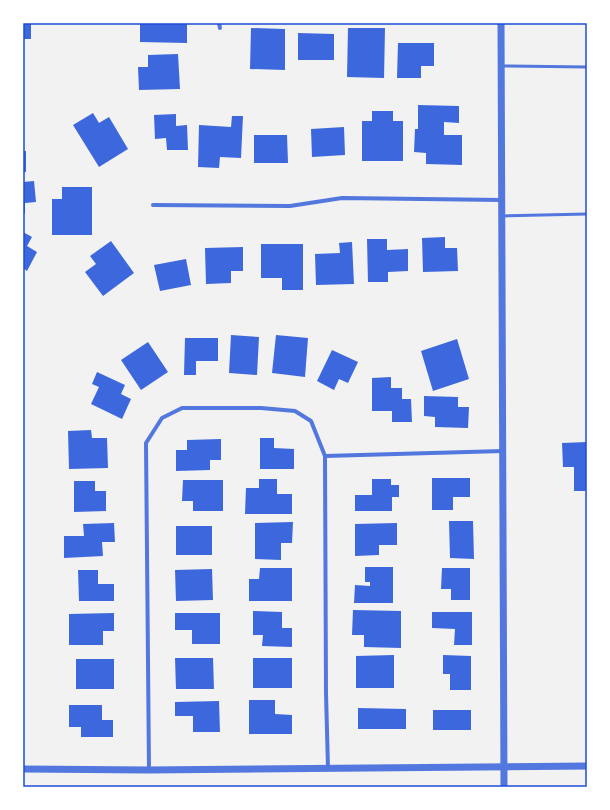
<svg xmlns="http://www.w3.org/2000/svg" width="610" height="810" font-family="'Open Sans',sans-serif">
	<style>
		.building { fill: #3d67dc }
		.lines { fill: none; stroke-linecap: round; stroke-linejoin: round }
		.service { stroke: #5277de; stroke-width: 3 }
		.minor { stroke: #5277de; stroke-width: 4 }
		.tertiary { stroke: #5277de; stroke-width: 7 }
		.neatline { fill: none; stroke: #1d4ed8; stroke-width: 1.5 }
	</style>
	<rect width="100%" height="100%" fill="#f2f2f2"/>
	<g class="building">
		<rect x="23" y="23" width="8" height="16"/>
		<path d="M140,23H187V43L140,42Z"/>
		<path d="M251,28L285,29V70L250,69Z"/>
		<path d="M348,28H385L384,78L347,77Z"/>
		<path d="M298,33L334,34V60H298Z"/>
		<path d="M398,43H434V66H421V78H397Z"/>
		<path d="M178,54L180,89L139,90L138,67H148V55Z"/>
		<path d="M418,105L459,106V123L444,122V135H462V165L426,164V153L414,152L415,129H418Z"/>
		<path d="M372,111H393V121H403V161H362V121H372Z"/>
		<path d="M93,113L99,123L109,117L128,149L99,167L73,125Z"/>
		<path d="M176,114V126L187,125L188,150H167L166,138L155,139L154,115Z"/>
		<path d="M232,116H243L241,158L220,157L219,168L198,167L199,125L231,127Z"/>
		<path d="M344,127L345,155L312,157L311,129Z"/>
		<path d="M254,135H287L288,163H254Z"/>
		<rect x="23" y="151" width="3" height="21"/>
		<path d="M34,181L36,202L25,203V213L23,214V182Z"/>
		<path d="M62,187H92V235H52V199H62Z"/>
		<path d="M23,232L32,237L27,246L37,252L27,271L23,268Z"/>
		<path d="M445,237V248H457L458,271L423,272L422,238Z"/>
		<path d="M367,239H387V250L408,249V271L388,272V282H368Z"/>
		<path d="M111,241L134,273L103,296L85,272L96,264L90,256Z"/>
		<path d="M352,242L354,284L316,285L315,254L340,253L339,243Z"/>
		<path d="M261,244H303V290H282V278H261Z"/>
		<path d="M243,247V271H231V283L206,284L205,248Z"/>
		<path d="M186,259L191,285L160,291L154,265Z"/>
		<path d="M231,335L259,337L257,375L229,373Z"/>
		<path d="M276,335L308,338L305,377L272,373Z"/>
		<path d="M185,338H218V361H196V375H184Z"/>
		<path d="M457,339L469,379L433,391L421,351Z"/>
		<path d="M148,342L168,372L141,390L121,360Z"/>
		<path d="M332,350L358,362L348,383L339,379L334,390L317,381Z"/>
		<path d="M97,372L125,385L121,394L131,399L122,419L91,404L99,387L92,384Z"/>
		<path d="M391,377V388H402V399H411L412,422H392V411H372V378Z"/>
		<path d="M424,396L458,397V407H469L468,428L435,427V417L424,416Z"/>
		<path d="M91,430L92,438H107L108,468L69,469L68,431Z"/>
		<path d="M260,438H274V448L294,449V469H260Z"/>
		<path d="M221,439V460H210V470L176,471V450H187V440Z"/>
		<path d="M587,442V491H574V467H563L562,443Z"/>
		<path d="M432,478H470V497H453V510H432Z"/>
		<path d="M259,479H277V494H292V514H245L246,488H259Z"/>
		<path d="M372,479H391V485H399V497H392V511H355V495H372Z"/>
		<path d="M183,480H223V511H193V501H182Z"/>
		<path d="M74,481H95V491H106V511L74,512Z"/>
		<path d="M449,521H473L474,559L450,558Z"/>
		<path d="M293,522L292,543H281V560L255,559V523Z"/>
		<path d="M114,523L115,542H102L103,556L64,558V536H84L83,524Z"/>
		<path d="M397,523V545H379V555L355,556V524Z"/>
		<rect x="176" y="526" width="36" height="29"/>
		<path d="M365,567H393V603H354L355,585L370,586V582H365Z"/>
		<path d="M260,568H292V601H249V579H259Z"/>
		<path d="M442,568H470V600H451V589H441Z"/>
		<path d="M212,569L213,600L176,601L175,570Z"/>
		<path d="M78,570H98V584H114V601H79Z"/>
		<path d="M353,610L401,611V648L364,647V635H352Z"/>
		<path d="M253,611L282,612V628H292V647L262,646L263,635H253Z"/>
		<path d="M432,612H472V645H454L455,629L432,628Z"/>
		<path d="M114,613V631H103V645H69V614Z"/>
		<path d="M175,613H220V644H192V630H175Z"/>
		<path d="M394,655V688H356V656Z"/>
		<path d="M443,655L471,656V690H450V674H443Z"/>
		<path d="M175,658H213L214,689H176Z"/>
		<rect x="253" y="658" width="39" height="30"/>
		<rect x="76" y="659" width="38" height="30"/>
		<path d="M249,700H275V714L292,715V734H249Z"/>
		<path d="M219,701L220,732H193V716H175V702Z"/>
		<path d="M69,705H102V720H113V737H81V727H69Z"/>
		<path d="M358,708L406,709V729H358Z"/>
		<rect x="433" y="710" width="38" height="20"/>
	</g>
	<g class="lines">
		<g class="service">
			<path d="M501,66L587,67"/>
			<path d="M502,216L587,214"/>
		</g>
		<g class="minor">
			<path d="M219,23L220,28"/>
			<path d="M153,205L290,206L342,198L502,200"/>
			<path d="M325,456L503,451"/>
			<path d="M149,770L146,443L162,418L182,408H261L295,411L311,421L325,456L326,693L328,768"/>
		</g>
		<g class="tertiary">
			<path d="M501,23L504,787"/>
			<path d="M23,769L149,770L587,766"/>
		</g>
	</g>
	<rect width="610" height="810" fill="none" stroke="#ffffff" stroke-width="48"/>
	<rect x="24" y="24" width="562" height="762" class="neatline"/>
</svg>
